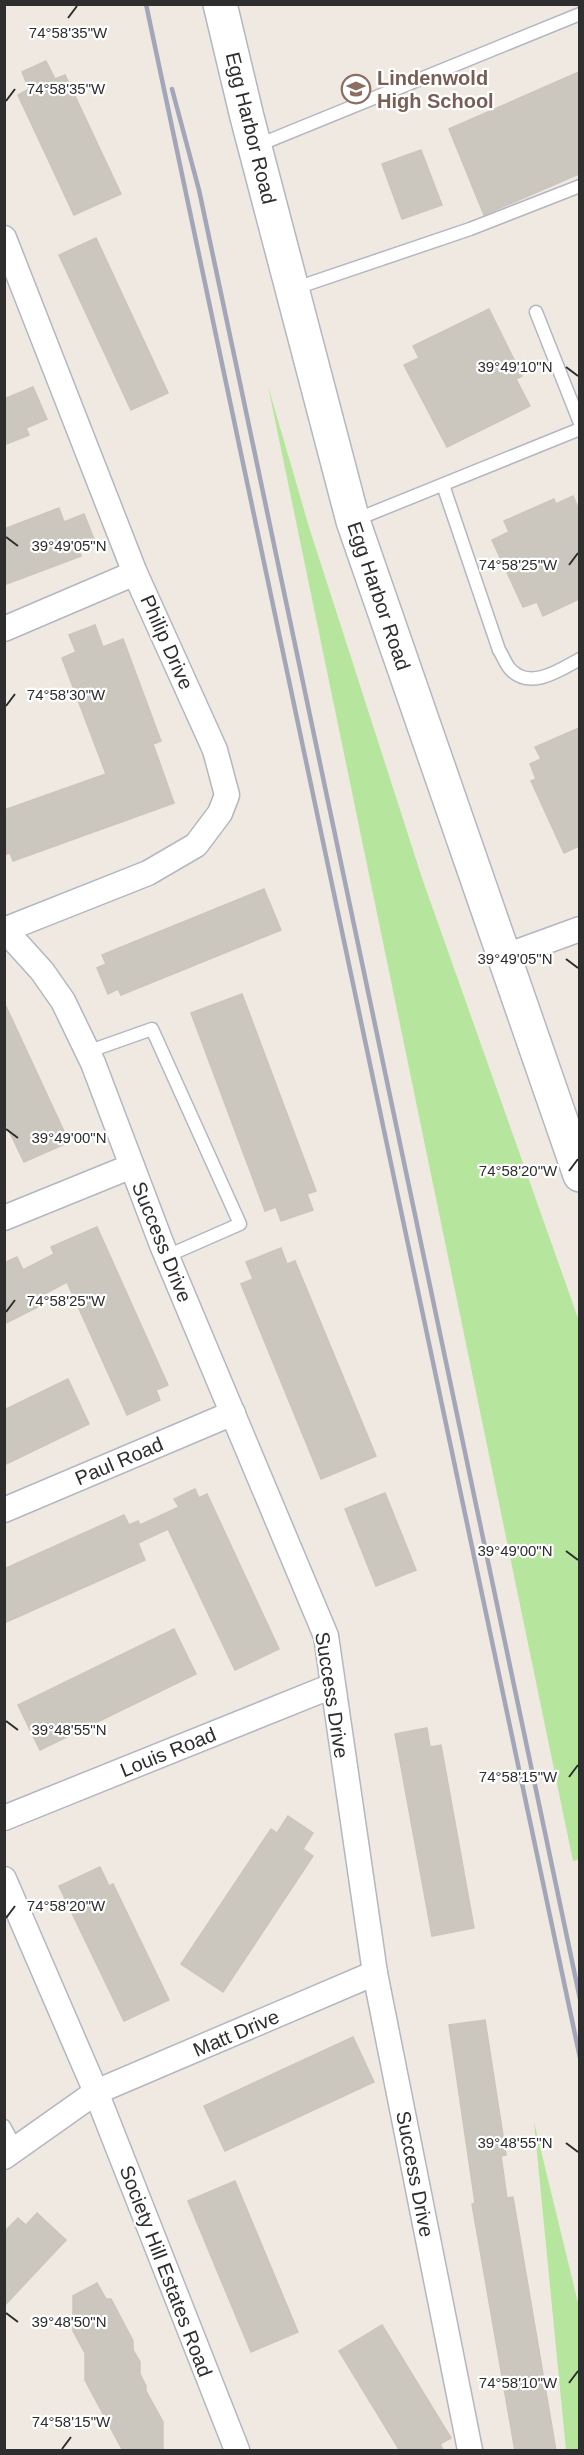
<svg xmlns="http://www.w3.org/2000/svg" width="584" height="2455" font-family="Helvetica,sans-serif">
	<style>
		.green { fill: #b6e59e }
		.building { fill: #cbc7bf; stroke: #cbc5ba; stroke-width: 1.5 }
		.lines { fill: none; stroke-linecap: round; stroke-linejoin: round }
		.lane-casing { stroke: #b4b7c1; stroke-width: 15 }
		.street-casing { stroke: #b4b7c1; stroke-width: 27 }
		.secondary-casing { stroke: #b4b7c1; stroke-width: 36 }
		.lane { stroke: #fff; stroke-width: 12 }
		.street { stroke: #fff; stroke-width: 24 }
		.secondary { stroke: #fff; stroke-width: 33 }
		.rail { stroke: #a3a6b8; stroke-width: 4.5 }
		.ticks { fill: none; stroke: #2e2e2e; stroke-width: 2 }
		.labels { text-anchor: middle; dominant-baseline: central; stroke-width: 4.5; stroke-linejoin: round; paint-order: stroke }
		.education-label { font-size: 20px; font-weight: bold; fill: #785e54; stroke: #fff; text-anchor: start }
		.street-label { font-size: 20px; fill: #2e2e2e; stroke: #fff }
		.ticks-label { font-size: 15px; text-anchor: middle; fill: #2e2e2e; stroke: #fff; stroke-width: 4.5; stroke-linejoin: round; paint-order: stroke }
	</style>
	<rect width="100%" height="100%" fill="#efe9e1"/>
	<g class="green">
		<path d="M268,386L309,527L422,878L579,1321L580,1859L573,1861Z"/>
		<path d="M534,2122L579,2307V2450H566Z"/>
	</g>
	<g class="building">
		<path d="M46,61L55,79L65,75L121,194L74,215L18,95L29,89L22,72Z"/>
		<path d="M579,72V174L484,215L449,129Z"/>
		<path d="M421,150L442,205L402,219L382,164Z"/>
		<path d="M96,238L168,393L131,410L59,255Z"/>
		<path d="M489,309L522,376L516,379L530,406L447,447L404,365L419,358L413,346Z"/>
		<path d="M33,387L47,419L26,428L29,435L4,445V399Z"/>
		<path d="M573,496L579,510V599L543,616L537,602L523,607L492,540L509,532L504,521L554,499L556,504Z"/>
		<path d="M59,508L64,522L84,514L94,539L77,546L81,556L4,585V529Z"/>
		<path d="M95,625L103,647L123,639L161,741L153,744L174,803L13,861L10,853L4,855V810L106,774L62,658L76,652L69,635Z"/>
		<path d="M579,728V846L564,853L531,781L536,779L530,764L541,759L535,747Z"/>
		<path d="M264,889L281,930L121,995L118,989L108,994L97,968L106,964L102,955Z"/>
		<path d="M242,994L316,1191L307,1194L313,1210L281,1221L276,1207L265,1211L191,1013Z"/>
		<path d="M4,1002L69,1142L24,1162L4,1120Z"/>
		<path d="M97,1227L168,1385L156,1390L160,1400L127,1415L67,1282L35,1299L38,1307L4,1324V1263L17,1257L23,1270L54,1254L51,1247Z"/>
		<path d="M281,1248L287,1264L295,1261L376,1456L321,1479L241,1284L253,1279L246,1262Z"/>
		<path d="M68,1379L89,1424L4,1465V1410Z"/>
		<path d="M195,1489L199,1498L207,1494L279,1649L235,1670L168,1529L138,1543L145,1560L4,1623V1569L124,1515L129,1525L138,1521L140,1525L179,1507L174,1499Z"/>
		<path d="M385,1493L416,1570L376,1586L345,1509Z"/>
		<path d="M174,1629L196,1674L40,1750L18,1705Z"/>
		<path d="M427,1728L430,1747L441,1745L474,1928L432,1936L395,1734Z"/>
		<path d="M288,1816L313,1833L303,1849L313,1856L223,1992L181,1964L271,1829L277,1833Z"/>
		<path d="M100,1867L109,1886L113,1884L169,2000L124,2021L59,1886Z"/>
		<path d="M485,2020L506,2155L501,2156L507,2198L513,2197L556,2451H515L472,2204L475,2203L449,2025Z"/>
		<path d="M353,2037L374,2082L225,2151L204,2106Z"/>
		<path d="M235,2181L298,2332L251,2352L188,2201Z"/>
		<path d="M37,2213L66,2240L4,2306V2232L18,2218L26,2225Z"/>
		<path d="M97,2283L106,2299H111L133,2341V2350L140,2362V2374L146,2386V2391L163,2422V2451H123L85,2380V2353L73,2331V2296Z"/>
		<path d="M382,2325L451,2438L440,2444L444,2451H400L339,2351Z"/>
	</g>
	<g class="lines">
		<g class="lane-casing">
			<g id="lane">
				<path d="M256,146L580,14"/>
				<path d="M293,289L470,229L580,186"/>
				<path d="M536,312L580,423"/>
				<path d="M443,485L499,650C503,656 506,665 511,670C531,690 560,670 580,659"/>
				<path d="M355,520L580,429"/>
				<path d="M87,1052L152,1029L240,1224L167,1256"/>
				<path d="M4,2126L16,2148"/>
			</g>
		</g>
		<g class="street-casing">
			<g id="street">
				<path d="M4,238L135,573L215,750L227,795L220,813L196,845L148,873L4,930"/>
				<path d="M4,629L135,573"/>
				<path d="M4,929L42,971L63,1001L93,1063L162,1245L326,1636L375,1973L470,2450"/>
				<path d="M503,957L580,929"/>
				<path d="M4,1218L132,1166"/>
				<path d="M4,1510L233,1413"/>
				<path d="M4,1818L332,1686"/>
				<path d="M4,1879L96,2092L237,2450"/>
				<path d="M4,2157L96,2092L375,1973"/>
			</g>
		</g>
		<g class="secondary-casing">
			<path id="secondary" d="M220,4L247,117L353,521L580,1175"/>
		</g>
		<use href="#lane" class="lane"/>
		<use href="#street" class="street"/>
		<use href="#secondary" class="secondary"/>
		<g class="rail">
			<path d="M146,4L580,2058"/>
			<path d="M172,89L199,190L236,364L580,1999"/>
		</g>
	</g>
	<path class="ticks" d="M68,18L77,6M6,101L15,89M566,367L578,376M6,537L18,546M569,565L578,553M6,706L15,694M566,959L578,968M6,1129L18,1138M569,1171L578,1159M6,1312L15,1300M566,1551L578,1560M6,1721L18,1730M569,1777L578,1765M6,1918L15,1906M566,2143L578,2152M6,2313L18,2322M569,2383L578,2371M62,2449L71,2437"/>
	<defs>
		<g id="school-ring" transform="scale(1.5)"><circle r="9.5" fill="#fff" stroke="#8d6e63" stroke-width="1.5"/><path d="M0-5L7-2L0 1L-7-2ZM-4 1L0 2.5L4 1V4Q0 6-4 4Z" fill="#8d6e63"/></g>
	</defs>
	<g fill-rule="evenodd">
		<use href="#school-ring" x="356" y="89"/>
	</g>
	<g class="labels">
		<g class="education-label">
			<text x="377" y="78">Lindenwold<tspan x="377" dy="23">High School</tspan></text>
		</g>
		<g class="street-label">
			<text transform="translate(251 128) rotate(76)">Egg Harbor Road</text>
			<text transform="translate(379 596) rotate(71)">Egg Harbor Road</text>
			<text transform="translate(167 642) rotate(66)">Philip Drive</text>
			<text transform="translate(162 1242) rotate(68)">Success Drive</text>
			<text transform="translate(119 1461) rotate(-23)">Paul Road</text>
			<text transform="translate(332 1695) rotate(81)">Success Drive</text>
			<text transform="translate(168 1752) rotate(-22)">Louis Road</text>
			<text transform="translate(236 2033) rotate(-23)">Matt Drive</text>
			<text transform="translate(415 2174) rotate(79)">Success Drive</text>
			<text transform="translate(166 2271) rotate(69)">Society Hill Estates Road</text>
		</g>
	</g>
	<g class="ticks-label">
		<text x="68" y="38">74°58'35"W</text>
		<text x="66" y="94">74°58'35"W</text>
		<text x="515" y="372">39°49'10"N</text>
		<text x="69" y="551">39°49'05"N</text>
		<text x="518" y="570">74°58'25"W</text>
		<text x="66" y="700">74°58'30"W</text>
		<text x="515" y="964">39°49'05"N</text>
		<text x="69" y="1143">39°49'00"N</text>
		<text x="518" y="1176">74°58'20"W</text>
		<text x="66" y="1306">74°58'25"W</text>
		<text x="515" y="1556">39°49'00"N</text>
		<text x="69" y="1735">39°48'55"N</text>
		<text x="518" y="1782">74°58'15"W</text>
		<text x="66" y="1911">74°58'20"W</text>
		<text x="515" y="2148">39°48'55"N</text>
		<text x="69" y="2327">39°48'50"N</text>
		<text x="518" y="2388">74°58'10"W</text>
		<text x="71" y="2427">74°58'15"W</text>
	</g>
	<rect width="584" height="2455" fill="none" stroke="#2e2e2e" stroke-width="12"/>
</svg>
